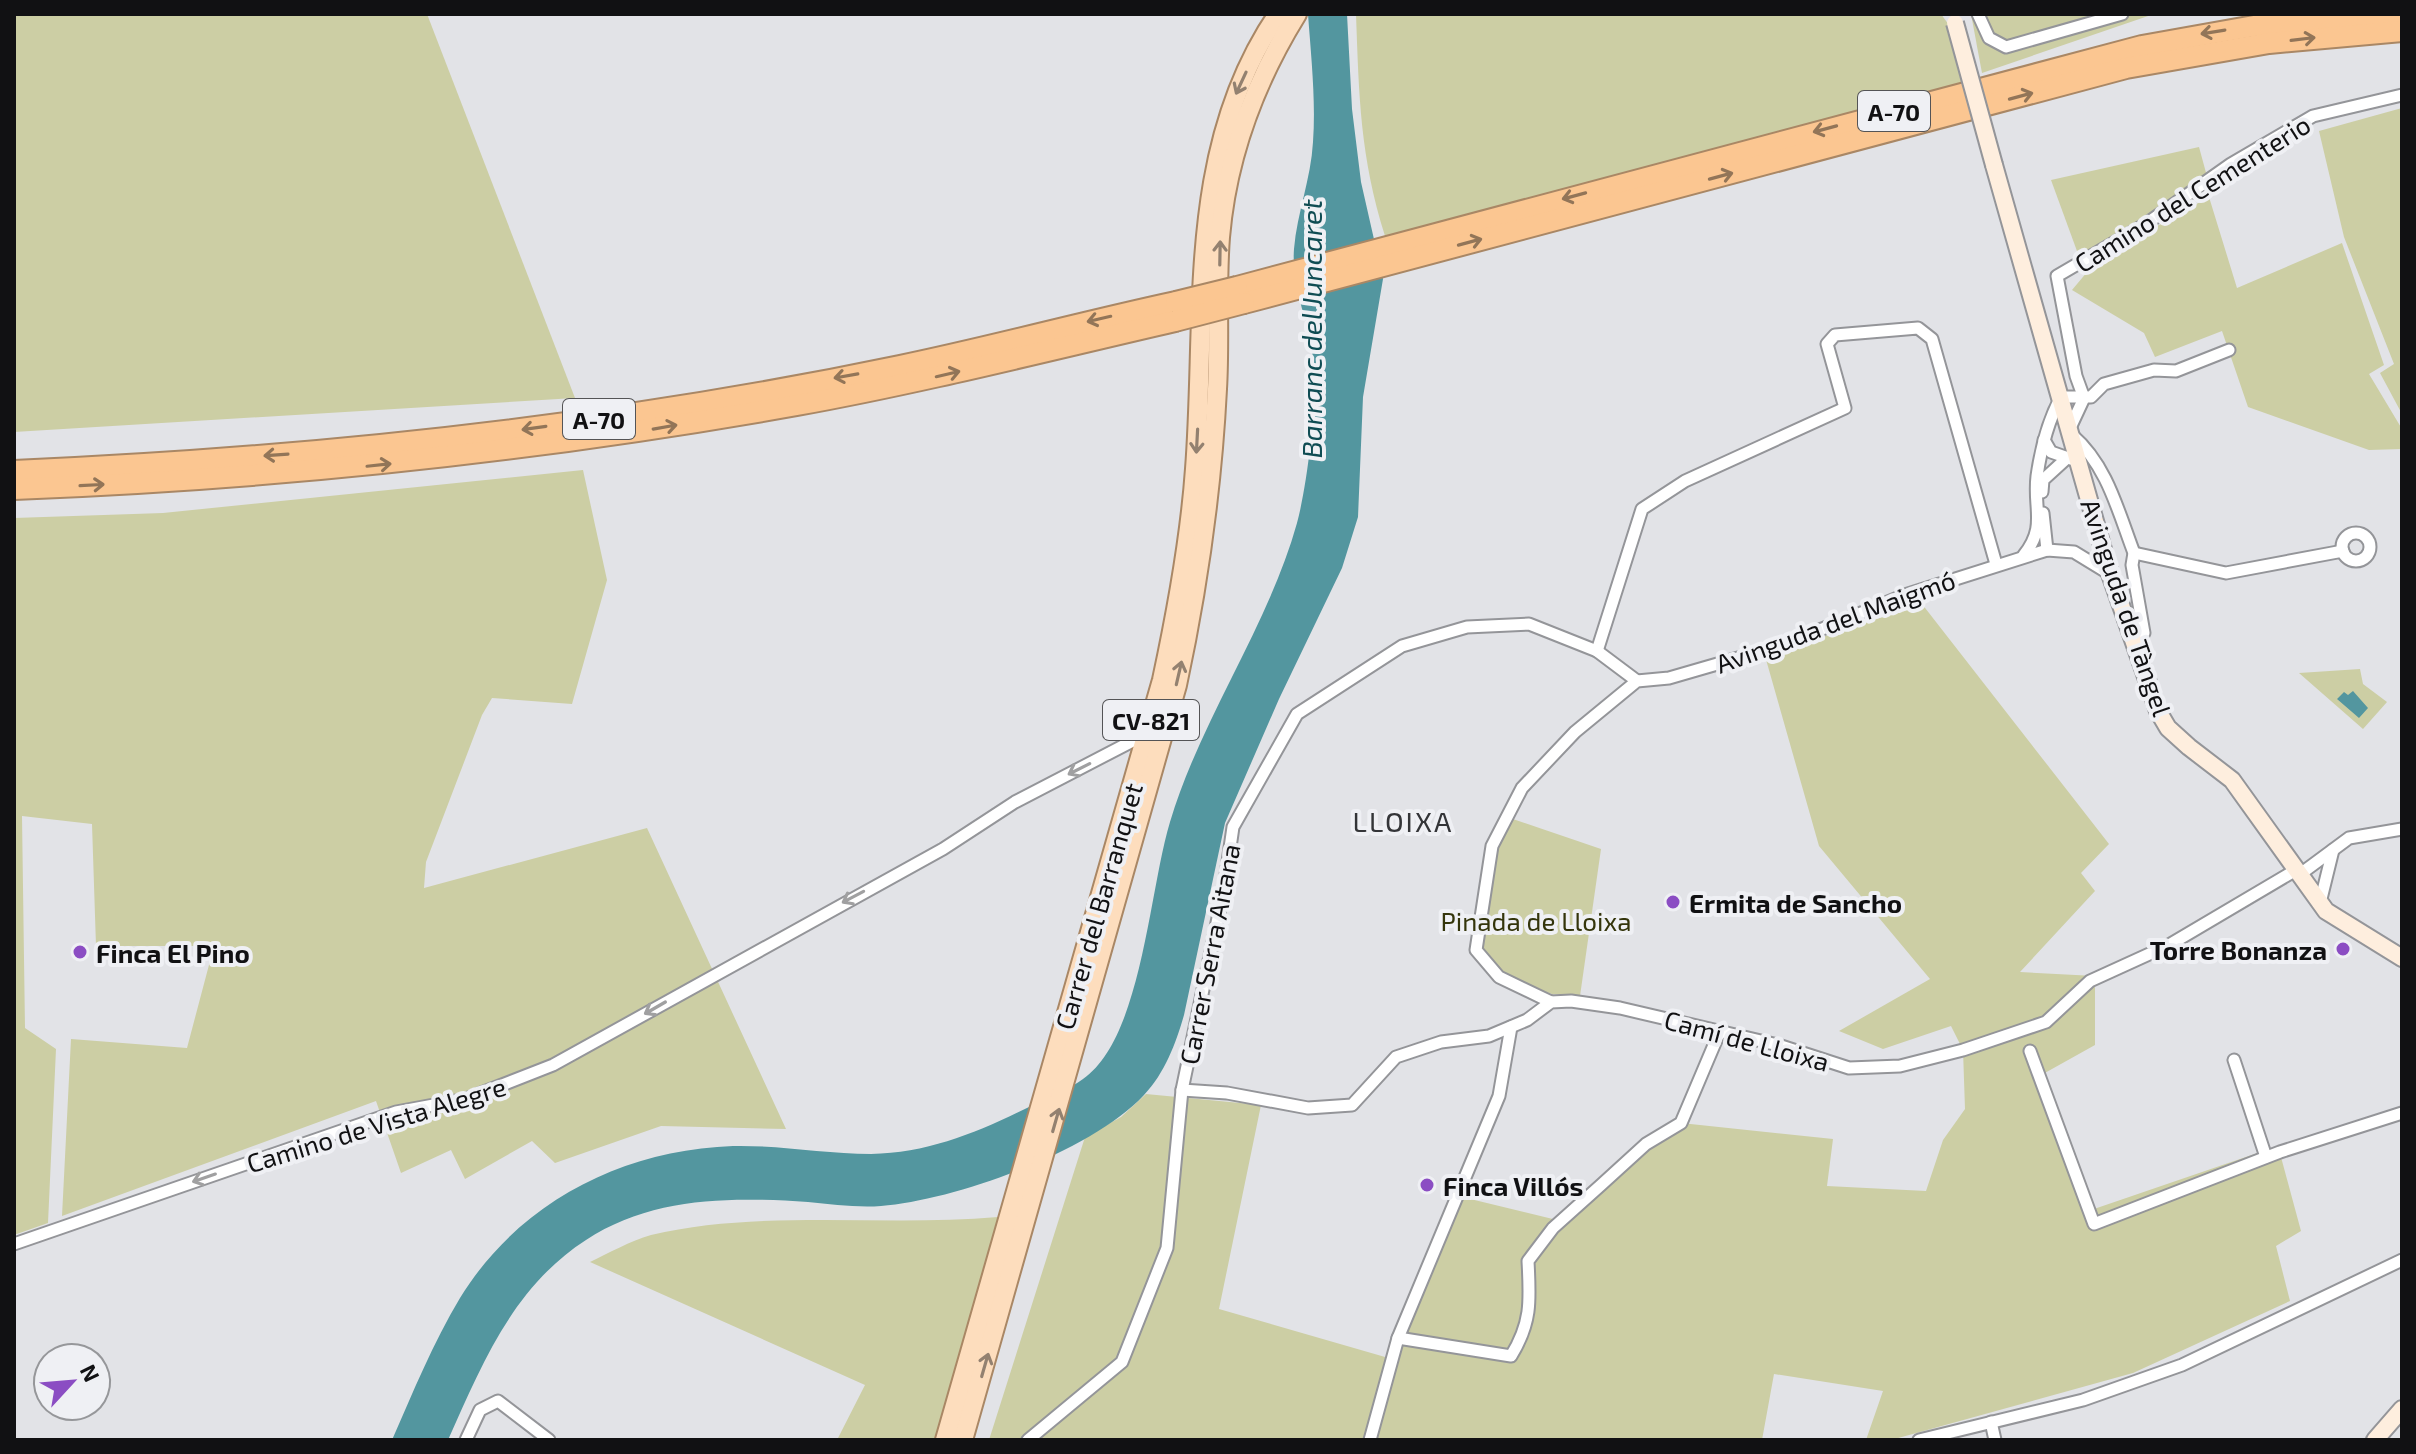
<svg xmlns="http://www.w3.org/2000/svg" width="2416" height="1454" font-family="'Exo 2',sans-serif">
	<style>
		.green { fill: #cccea4 }
		.water { fill: #53969f }
		.lines { fill: none; stroke-linecap: round; stroke-linejoin: round }
		.street-casing { stroke: #949599; stroke-width: 15 }
		.secondary-casing { stroke: #949599; stroke-width: 20 }
		.primary-casing { stroke: #a98765; stroke-width: 22 }
		.highway-casing { stroke: #a98765; stroke-width: 24 }
		.street { stroke: #fff; stroke-width: 11 }
		.secondary { stroke: #feeede; stroke-width: 16 }
		.primary { stroke: #fdddbd; stroke-width: 18 }
		.highway { stroke: #fbc691; stroke-width: 20 }
		.secondary-bridge-casing { stroke: #949599; stroke-width: 20; stroke-linecap: butt }
		.highway-bridge-casing { stroke: #a98765; stroke-width: 24; stroke-linecap: butt }
		.secondary-bridge { stroke: #feeede; stroke-width: 16 }
		.highway-bridge { stroke: #fbc691; stroke-width: 20 }
		.oneway { stroke: #927558 }
		.oneway2 { stroke: #938170 }
		.oneway3 { stroke: #a0a0a1 }
		.poi-dot { fill: #8b4dc3; stroke: #eff0f4; stroke-width: 3 }
		.labels { text-anchor: middle; dominant-baseline: central; stroke-width: 8; stroke-linejoin: round; paint-order: stroke }
		.shield { fill: #eff0f4; stroke: #545456; stroke-width: 2 }
		.shield-label { font-size: 24px; font-weight: bold; fill: #111113 }
		.street-label { font-size: 26px; fill: #111113; stroke: #eff0f4 }
		.poi-label { font-size: 26px; font-weight: bold; fill: #111113; stroke: #eff0f4; text-anchor: start }
		.park-label { font-size: 26px; fill: #34350b; stroke: #eff0f4 }
		.water-label { font-size: 28px; font-style: italic; fill: #0f4c53; stroke: #eff0f4 }
		.neighbourhood-label { font-size: 28px; letter-spacing: 2px; fill: #343538; stroke: #eff0f4 }
	</style>
	<rect width="100%" height="100%" fill="#e2e3e7"/>
	<g class="green">
		<path d="M14,14H427L575,398L14,432Z"/>
		<path d="M1356,14H1941L1954,32L1966,84L1385,236C1360,156 1359,97 1356,14Z"/>
		<path d="M1971,14H2154L1982,73Z"/>
		<path d="M2402,108V414L2380,373L2394,364L2344,237L2319,131Z"/>
		<path d="M2199,147L2208,180L2081,262L2051,180Z"/>
		<path d="M2209,197L2237,288L2342,243L2384,365L2369,374L2402,429V449L2369,450L2248,407L2222,331L2155,357L2144,333L2072,290L2098,259Z"/>
		<path d="M583,470L607,580L572,704L492,698L482,715L426,862L424,888L647,828L786,1129L661,1126L555,1163L532,1141L465,1179L451,1150L401,1173L376,1101L62,1216L71,1039L187,1048L214,946H96L92,824L22,816L25,1028L56,1049L48,1223L14,1235V518L163,513Z"/>
		<path d="M1922,604L2109,844L2081,873L2095,891L2020,972L2095,976V1045L2043,1074L2094,1209L2278,1146L2301,1231L2276,1246L2290,1301L2133,1373L1891,1440H1866L1883,1391L1774,1374L1762,1440H989L1085,1137L1121,1117L1146,1094L1261,1105L1219,1309L1392,1359L1458,1196L1561,1221L1601,1185L1681,1123L1833,1139L1827,1186L1926,1191L1943,1140L1965,1109L1963,1050L1951,1026L1883,1049L1839,1031L1930,979L1819,846L1765,656Z"/>
		<path d="M2360,669L2363,684L2387,702L2363,729L2299,673Z"/>
		<path d="M1507,817L1601,849L1580,996L1552,994L1499,977L1476,950L1492,846Z"/>
		<path d="M998,1217L937,1440H837L865,1385L590,1262C609,1253 630,1241 651,1235C760,1209 884,1227 998,1217Z"/>
	</g>
	<g class="water">
		<path d="M1308,14H1347L1352,109L1361,182L1383,279L1363,397L1358,517L1342,568L1279,699L1225,823L1184,1015C1176,1043 1165,1073 1144,1095C1092,1151 956,1200 881,1206C857,1208 832,1204 808,1202C733,1197 652,1196 586,1240C513,1287 482,1364 448,1440H392C413,1392 433,1343 460,1298C519,1202 622,1150 733,1146C779,1145 825,1154 871,1154C933,1153 985,1129 1039,1102C1053,1095 1070,1089 1083,1079C1142,1038 1149,891 1170,822C1201,718 1268,627 1297,523C1308,482 1316,408 1314,366C1311,328 1291,287 1294,249C1297,213 1311,179 1313,142C1316,100 1311,56 1308,14Z"/>
		<path d="M2353,691L2368,708L2359,718L2337,699L2344,692L2348,695Z"/>
	</g>
	<g class="lines">
		<g class="street-casing">
			<g id="street">
				<path d="M1978,14L1989,38L2006,47L2122,14"/>
				<path d="M2084,398L2076,376L2057,276L2146,224L2231,164L2313,116L2402,95"/>
				<path d="M2070,428L2084,398"/>
				<path d="M2072,435C2107,465 2118,511 2134,553L2132,565L2144,633L2135,646"/>
				<path d="M2044,440L2051,452L2071,459"/>
				<path d="M2042,492L2043,480L2066,459"/>
				<path d="M2043,513L2047,550"/>
				<circle cx="2356" cy="547" r="14"/>
				<path d="M2134,553L2226,573L2343,551"/>
				<path d="M2024,555C2047,526 2033,509 2037,476C2041,448 2048,421 2061,397H2091L2104,384L2154,370L2176,371L2229,350"/>
				<path d="M1597,651L1642,509L1685,481L1845,408L1827,344L1835,335L1918,328L1932,339L1996,564"/>
				<path d="M2299,875L2349,838L2402,829"/>
				<path d="M2320,903L2333,850"/>
				<path d="M1551,1002L1499,977L1476,950L1492,846L1522,788L1575,732L1637,681L1669,678L1783,645L1905,595L2047,550L2074,552L2110,574"/>
				<path d="M2030,1051L2094,1224L2280,1152L2402,1113"/>
				<path d="M2234,1060L2266,1157"/>
				<path d="M1182,1090L1227,1093L1308,1108L1352,1105L1396,1057L1441,1042L1489,1036L1527,1020L1551,1002L1571,1001L1620,1008L1778,1045L1849,1068L1900,1066L1963,1050L2046,1022L2090,981L2169,945L2296,870"/>
				<path d="M14,1244L396,1112L466,1099L553,1065L943,849L1015,802L1148,733"/>
				<path d="M1398,1338L1511,1356C1532,1322 1530,1300 1528,1261L1553,1228L1601,1185L1646,1144L1681,1123L1720,1031"/>
				<path d="M1991,1422L1995,1440"/>
				<path d="M466,1440L480,1410L498,1401L549,1440"/>
				<path d="M1028,1440L1122,1362L1167,1248L1182,1090L1224,889L1233,827L1297,714L1402,646L1467,627L1529,624L1597,651L1637,681"/>
				<path d="M1370,1440L1398,1338L1499,1096L1511,1027"/>
				<path d="M1919,1440L2083,1400L2182,1365L2402,1260"/>
			</g>
		</g>
		<g class="secondary-casing">
			<g id="secondary">
				<path d="M1994,165L2110,574L2158,711L2168,728L2189,747L2232,780L2326,911L2402,958"/>
				<path d="M2375,1440L2402,1409"/>
			</g>
		</g>
		<g class="primary-casing">
			<g id="primary">
				<path d="M945,1440L1162,680C1177,610 1190,540 1195,469C1207,314 1185,150 1278,14"/>
				<path d="M963,1440L1177,685C1198,587 1212,489 1217,389C1220,339 1216,287 1220,237C1227,156 1255,82 1297,14"/>
			</g>
		</g>
		<g class="highway-casing">
			<g id="highway">
				<path d="M1237,287L2142,46L2254,26L2402,14"/>
				<path d="M1244,303L2126,68L2269,43L2402,31"/>
				<path d="M14,471C311,458 608,427 900,366C992,347 1083,322 1176,302"/>
				<path d="M14,489C277,479 538,451 797,405C924,382 1049,350 1175,321"/>
			</g>
		</g>
		<use href="#street" class="street"/>
		<use href="#secondary" class="secondary"/>
		<use href="#primary" class="primary"/>
		<use href="#highway" class="highway"/>
		<g class="secondary-bridge-casing">
			<path id="secondary-bridge" d="M1955,23L1994,165"/>
		</g>
		<g class="highway-bridge-casing">
			<g id="highway-bridge">
				<path d="M1176,302L1237,287"/>
				<path d="M1175,321L1244,303"/>
			</g>
		</g>
		<use href="#secondary-bridge" class="secondary-bridge"/>
		<use href="#highway-bridge" class="highway-bridge"/>
	</g>
	<defs><path id="oneway-shaft" d="M-6 0H5M1.5-3L5.5 0L1.5 3" fill="none" stroke-width="1.6" stroke-linecap="round" stroke-linejoin="round" transform="scale(2)"/></defs>
	<g class="oneway">
		<use href="#oneway-shaft" transform="translate(2213 32) rotate(171)"/>
		<use href="#oneway-shaft" transform="translate(2303 39) rotate(-7)"/>
		<use href="#oneway-shaft" transform="translate(2021 96) rotate(-15)"/>
		<use href="#oneway-shaft" transform="translate(1825 129) rotate(165)"/>
		<use href="#oneway-shaft" transform="translate(1721 176) rotate(-15)"/>
		<use href="#oneway-shaft" transform="translate(1574 196) rotate(165)"/>
		<use href="#oneway-shaft" transform="translate(1470 242) rotate(-15)"/>
		<use href="#oneway-shaft" transform="translate(1099 319) rotate(167)"/>
		<use href="#oneway-shaft" transform="translate(948 374) rotate(-13)"/>
		<use href="#oneway-shaft" transform="translate(846 376) rotate(170)"/>
		<use href="#oneway-shaft" transform="translate(665 427) rotate(-10)"/>
		<use href="#oneway-shaft" transform="translate(534 428) rotate(172)"/>
		<use href="#oneway-shaft" transform="translate(276 455) rotate(176)"/>
		<use href="#oneway-shaft" transform="translate(379 465) rotate(-6)"/>
		<use href="#oneway-shaft" transform="translate(92 485) rotate(-3)"/>
	</g>
	<g class="oneway2">
		<use href="#oneway-shaft" transform="translate(1241 83) rotate(115)"/>
		<use href="#oneway-shaft" transform="translate(1220 253) rotate(-89)"/>
		<use href="#oneway-shaft" transform="translate(1197 441) rotate(93)"/>
		<use href="#oneway-shaft" transform="translate(1179 673) rotate(-77)"/>
		<use href="#oneway-shaft" transform="translate(1056 1120) rotate(-74)"/>
		<use href="#oneway-shaft" transform="translate(985 1365) rotate(-74)"/>
	</g>
	<g class="oneway3">
		<use href="#oneway-shaft" transform="translate(1079 769) rotate(153)"/>
		<use href="#oneway-shaft" transform="translate(853 897) rotate(152)"/>
		<use href="#oneway-shaft" transform="translate(655 1008) rotate(150)"/>
		<use href="#oneway-shaft" transform="translate(204 1178) rotate(161)"/>
	</g>
	<g class="poi-dot">
		<circle cx="1673" cy="902" r="8"/>
		<circle cx="2343" cy="949" r="8"/>
		<circle cx="80" cy="952" r="8"/>
		<circle cx="1427" cy="1185" r="8"/>
	</g>
	<g class="labels">
		<g class="shield">
			<rect x="1858" y="91" width="72" height="40" rx="6"/>
			<rect x="563" y="399" width="72" height="40" rx="6"/>
			<rect x="1103" y="700" width="96" height="40" rx="6"/>
		</g>
		<g class="shield-label">
			<text x="1894" y="111">A-70</text>
			<text x="599" y="419">A-70</text>
			<text x="1151" y="720">CV-821</text>
		</g>
		<g class="street-label">
			<text transform="translate(2192 193) rotate(-32)">Camino del Cementerio</text>
			<text transform="translate(2127 607) rotate(71)">Avinguda de Tàngel</text>
			<text transform="translate(1835 621) rotate(-20)">Avinguda del Maigmó</text>
			<text transform="translate(1098 906) rotate(-74)">Carrer del Barranquet</text>
			<text transform="translate(1209 954) rotate(-79)">Carrer Serra Aitana</text>
			<text transform="translate(1747 1040) rotate(15)">Camí de Lloixa</text>
			<text transform="translate(376 1124) rotate(-17)">Camino de Vista Alegre</text>
		</g>
		<g class="poi-label">
			<text x="1689" y="902">Ermita de Sancho</text>
			<text x="2327" y="949" text-anchor="end">Torre Bonanza</text>
			<text x="96" y="952">Finca El Pino</text>
			<text x="1443" y="1185">Finca Villós</text>
		</g>
		<g class="park-label">
			<text x="1536" y="920">Pinada de Lloixa</text>
		</g>
		<g class="water-label">
			<text transform="translate(1311 329) rotate(-90)">Barranc del Juncaret</text>
		</g>
		<g class="neighbourhood-label">
			<text x="1403" y="821">LLOIXA</text>
		</g>
	</g>
	<rect width="2416" height="1454" fill="none" stroke="#111113" stroke-width="32"/>
	<g transform="translate(72 1382) rotate(64)"><circle r="38" fill="#eff0f4" stroke="#96979a" stroke-width="2"/>
	<path d="M0-6L14 30L0 20L-14 30Z" fill="#8b4dc3"/>
	<text y="-12" font-size="22" font-weight="bold" text-anchor="middle" fill="#111113">N</text>
	</g>
</svg>
